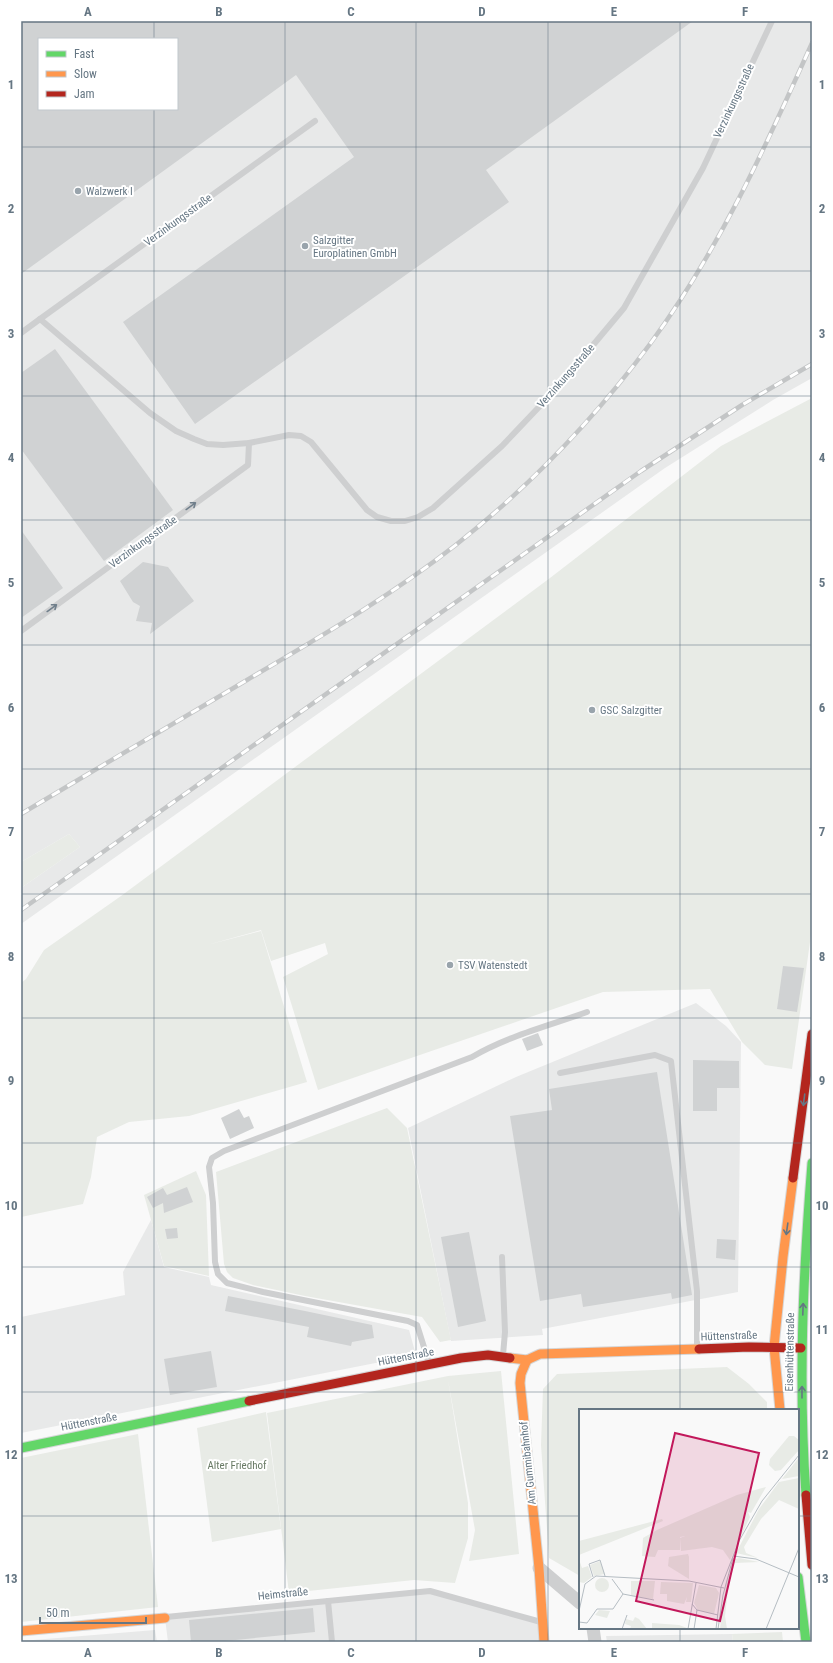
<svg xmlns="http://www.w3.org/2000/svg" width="833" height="1663" font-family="'Roboto Condensed',sans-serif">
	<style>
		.built { fill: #e8e9e9; fill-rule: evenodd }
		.green { fill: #e8ebe6 }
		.building { fill: #d0d2d3; fill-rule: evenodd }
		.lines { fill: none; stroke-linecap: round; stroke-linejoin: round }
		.fast-casing { stroke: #d5d6d7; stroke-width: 11 }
		.slow-casing { stroke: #d5d6d7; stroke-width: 11 }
		.jam-casing { stroke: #d5d6d7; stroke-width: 11 }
		.lane { stroke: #cecfd0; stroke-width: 6 }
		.street { stroke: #cecfd0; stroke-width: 13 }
		.fast { stroke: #63d668; stroke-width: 9 }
		.slow { stroke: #ff974d; stroke-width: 9 }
		.jam { stroke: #b3261e; stroke-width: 9 }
		.rail-casing { stroke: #c3c5c6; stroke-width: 4.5 }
		.rail { stroke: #fff; stroke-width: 3; stroke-dasharray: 9; stroke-linecap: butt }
		.oneway { stroke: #707f8b }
		.oneway2 { stroke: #657683 }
		.grid { fill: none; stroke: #657683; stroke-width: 1; stroke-opacity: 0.55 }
		.poi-dot { fill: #99a4ac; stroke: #fff; stroke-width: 1.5 }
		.labels { text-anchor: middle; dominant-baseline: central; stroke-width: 4; stroke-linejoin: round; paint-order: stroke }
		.street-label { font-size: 11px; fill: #657683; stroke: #fff }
		.poi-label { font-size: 11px; fill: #657683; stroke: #fff; text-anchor: start }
		.park-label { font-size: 11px; fill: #687a64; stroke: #fff }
		.inset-road { fill: none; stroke: #b5bdc3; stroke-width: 1 }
		.view { fill: #c2185b; fill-opacity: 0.15; stroke: #c2185b; stroke-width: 2 }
		.inset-edge { fill: none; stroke: #657683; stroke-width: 2 }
		.neatline { fill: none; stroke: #657683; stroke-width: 1.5 }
		.grid-label { font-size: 13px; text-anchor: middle; font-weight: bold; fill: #657683 }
	</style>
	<rect width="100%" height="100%" fill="#f9f9f9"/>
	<g class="built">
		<path d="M21,21H812V378L773,400L665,468L21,924V888L80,847L69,834L21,862ZM39,39H177V109H39Z"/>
		<path d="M696,1003L726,1026L741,1042L738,1292L542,1329L543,1335L451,1341L408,1128L516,1077Z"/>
		<path d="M151,1220L164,1267L209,1277L211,1285L409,1330L416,1355L21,1433V1317L125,1295L123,1272Z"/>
		<path d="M430,1591L543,1623L544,1642H168L165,1618Z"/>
		<path d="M155,1630L157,1642H21V1641Z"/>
		<path d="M732,1634L733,1642H607L606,1636Z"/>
	</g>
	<g class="green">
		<path d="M812,398V928L792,1069L765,1065L742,1042L710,989L603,992L318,1090L283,977L328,954L325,943L271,961L261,930L207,945L261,931L307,1082L189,1116L129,1122L97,1137L91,1177L83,1204L21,1217V983L26,979L44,950L121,896L550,578L721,446Z"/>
		<path d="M69,834L80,847L21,888V862Z"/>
		<path d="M387,1108L407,1128L451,1340L440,1342L422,1317L305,1296L253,1285L233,1278L227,1272L224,1264L216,1172Z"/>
		<path d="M196,1171L206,1195L209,1276L164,1266L144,1195Z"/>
		<path d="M727,1367L749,1384L767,1402V1410H580V1576L549,1558L541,1445L543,1389L557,1374Z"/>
		<path d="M501,1371L519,1554L469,1561L475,1530L448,1380L468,1503V1538L455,1583L414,1580L289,1593L267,1413L448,1376Z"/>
		<path d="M266,1412L281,1529L212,1542L197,1428Z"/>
		<path d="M138,1434L158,1607L21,1622V1458Z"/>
		<path d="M782,1632L783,1642H733L732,1634Z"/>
	</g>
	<g class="building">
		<path d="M21,21H693L486,170L509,202L195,424L123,322L354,157L296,75L21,274ZM39,39H177V109H39Z"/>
		<path d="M55,349L173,510L104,561L21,449V373Z"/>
		<path d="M21,530L63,588L21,618Z"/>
		<path d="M143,562L168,567L194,601L150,634L152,623L136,621L140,606L133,602L120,581Z"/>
		<path d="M783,966L804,968L797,1012L777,1009Z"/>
		<path d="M538,1033L543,1045L527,1051L522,1039Z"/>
		<path d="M693,1060L739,1061V1088H717V1111H693Z"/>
		<path d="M657,1072L692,1295L672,1299L671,1293L583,1307L581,1294L540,1301L510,1116L552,1110L549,1089Z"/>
		<path d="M239,1109L244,1118L249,1116L254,1128L230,1139L221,1118Z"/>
		<path d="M187,1187L193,1202L164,1213L163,1203L153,1208L147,1197L163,1188L167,1195Z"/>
		<path d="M177,1228L178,1238L167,1239L165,1229Z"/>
		<path d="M469,1232L486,1321L458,1327L441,1237Z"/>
		<path d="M717,1239L736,1240L735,1260L716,1258Z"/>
		<path d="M228,1296L305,1311L372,1325L374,1338L352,1342L351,1346L307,1337L309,1327L225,1311Z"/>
		<path d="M211,1351L217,1387L170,1395L164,1359Z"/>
		<path d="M313,1608L315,1632L215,1642H191L189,1620Z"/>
	</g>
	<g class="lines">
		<g class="fast-casing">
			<g id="fast">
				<path d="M21,1448L249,1401"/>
				<path d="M806,1495C798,1382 803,1275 812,1163"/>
				<path d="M798,1577L806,1642"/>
			</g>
		</g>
		<g class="slow-casing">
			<g id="slow">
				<path d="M510,1358L527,1360L540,1354L699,1349"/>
				<path d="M527,1360L521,1374L520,1383L539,1568L544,1642"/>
				<path d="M780,1410L774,1347L783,1257L793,1178"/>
				<path d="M21,1631L165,1618"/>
			</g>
		</g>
		<g class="jam-casing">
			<g id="jam">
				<path d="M793,1178L812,1034"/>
				<path d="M699,1349L749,1347L801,1348"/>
				<path d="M249,1401L461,1358L488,1355L510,1358"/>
				<path d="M806,1495L812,1565"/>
			</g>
		</g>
		<g class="lane">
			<path d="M40,319L315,121"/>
			<path d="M21,333L40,319L150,413L176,431L194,439L207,444L223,445L249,443L289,435L301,436L311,442L367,510L377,517L391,521H405L418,517L433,508L502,446L558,387L624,308L703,168L772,21"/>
			<path d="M21,631L248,465L249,443"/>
			<path d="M560,1073L655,1055L671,1061L697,1291V1348"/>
			<path d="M502,1257L505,1332L503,1355"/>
			<path d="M429,1363L417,1325L408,1321L263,1292L227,1283L218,1274L215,1262L213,1203L209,1167L212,1158L224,1151L472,1057C508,1036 548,1026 587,1012"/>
			<path d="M328,1601L332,1642"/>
			<path d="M166,1617L430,1591L541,1622"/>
		</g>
		<g class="street">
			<path d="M539,1568L580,1603"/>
			<path d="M593,1628L595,1642"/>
		</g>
		<use href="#fast" class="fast"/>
		<use href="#slow" class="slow"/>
		<use href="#jam" class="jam"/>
		<g class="rail-casing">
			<g id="rail">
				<path d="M21,814C96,769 171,725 247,680C318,638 391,596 457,544C530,486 595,418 650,344C719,250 765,148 812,43"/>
				<path d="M21,910L641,471L742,405L812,364"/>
			</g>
		</g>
		<use href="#rail" class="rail"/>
	</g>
	<defs><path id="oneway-shaft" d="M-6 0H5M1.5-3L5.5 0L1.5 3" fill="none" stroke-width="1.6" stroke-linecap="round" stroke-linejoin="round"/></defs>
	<g class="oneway">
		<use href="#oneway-shaft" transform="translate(191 506) rotate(-36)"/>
		<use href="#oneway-shaft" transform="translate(52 608) rotate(-36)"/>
	</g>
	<g class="oneway2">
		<use href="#oneway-shaft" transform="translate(804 1100) rotate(97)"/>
		<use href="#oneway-shaft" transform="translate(787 1229) rotate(98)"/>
		<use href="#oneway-shaft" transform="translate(803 1309) rotate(-88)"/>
		<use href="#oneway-shaft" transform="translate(802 1392) rotate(-90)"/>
	</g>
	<path class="grid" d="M154,21V39M285,21V1642M416,21V1642M548,21V1642M680,21V1410M154,109V1642M21,147H812M21,271H812M21,396H812M21,520H812M21,645H812M21,769H812M21,894H812M21,1018H812M21,1143H812M21,1267H812M21,1392H812M21,1516H580M798,1516H812M680,1628V1642"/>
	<g class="poi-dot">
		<circle cx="78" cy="191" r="4"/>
		<circle cx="305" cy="246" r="4"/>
		<circle cx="592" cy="710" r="4"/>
		<circle cx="450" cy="965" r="4"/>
	</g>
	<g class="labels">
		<g class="street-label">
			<text transform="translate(734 101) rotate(-65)">Verzinkungsstraße</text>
			<text transform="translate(178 220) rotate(-36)">Verzinkungsstraße</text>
			<text transform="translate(566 376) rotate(-49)">Verzinkungsstraße</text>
			<text transform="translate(143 542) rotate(-36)">Verzinkungsstraße</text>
			<text transform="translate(729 1336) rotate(-2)">Hüttenstraße</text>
			<text transform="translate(790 1352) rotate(-89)">Eisenhüttenstraße</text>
			<text transform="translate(406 1357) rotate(-11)">Hüttenstraße</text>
			<text transform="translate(89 1422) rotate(-11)">Hüttenstraße</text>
			<text transform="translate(528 1463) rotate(-96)">Am Gummibahnhof</text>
			<text transform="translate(283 1594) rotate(-6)">Heimstraße</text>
		</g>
		<g class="poi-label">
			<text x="86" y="191">Walzwerk I</text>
			<text x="313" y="240">Salzgitter<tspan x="313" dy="13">Europlatinen GmbH</tspan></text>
			<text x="600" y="710">GSC Salzgitter</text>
			<text x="458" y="965">TSV Watenstedt</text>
		</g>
		<g class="park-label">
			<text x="237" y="1465">Alter Friedhof</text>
		</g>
	</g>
	<g transform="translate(579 1409)">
		<rect width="220" height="220" fill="#f9f9f9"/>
		<path d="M210,27H215L220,31V41L202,61L196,62L190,56L191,50ZM220,49V67L203,70L218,51ZM220,69V100L200,91L182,110L165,138L167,144L179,149L157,144L180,100L200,73ZM187,78L172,104L169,103L171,108L151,151L144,141L133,138L102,142L101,129L106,127L101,128V141H79L76,148L63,147L64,129L78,121L158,86ZM83,110L84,112L0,146V132ZM109,145L110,148V170L89,157L90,148ZM160,149L180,153L156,154L150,172L146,207L148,220H141L147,174L154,151ZM0,150L3,159L9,157L13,168L5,174L0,173ZM21,152L26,165L15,167L11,156ZM16 176a7 7 0 1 1 14 0a7 7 0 1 1-14 0ZM52,172H76L74,190L52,187ZM82,173L114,174L112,193H107L108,188L105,195L88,192V185H81ZM120,176L137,179L140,184L135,205L119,201L115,194ZM20,201L31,202L28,209L16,206ZM56,208L60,210L68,220H51L52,217L46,215L47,210L54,212ZM73,214L100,216L108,219L73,220Z" fill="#e8ebe6"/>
		<path class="inset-road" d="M154,147L177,150L220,168M14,168L10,155L21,151L26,167M33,170L44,185L75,191M113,195L118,201L139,206M0,202L6,175L17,167L110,172L145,179M0,213L8,214L18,200H34L44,185M43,220L48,206M109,220L117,174M115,220L118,201M137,220L142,178L160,132L183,92L220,46M139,220L144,186L154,149M187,220L220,139"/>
		<path class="view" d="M96,24L180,44L141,212L57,192Z"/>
		<rect width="220" height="220" class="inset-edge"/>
	</g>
	<rect width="833" height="1663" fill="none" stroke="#ffffff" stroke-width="44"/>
	<rect x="38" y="38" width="140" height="72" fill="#ffffff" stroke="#c1c8cd"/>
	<rect x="46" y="51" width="20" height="6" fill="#63d668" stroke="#c1c8cd"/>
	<text x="74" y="58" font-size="12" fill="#657683">Fast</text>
	<rect x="46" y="71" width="20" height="6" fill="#ff974d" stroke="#c1c8cd"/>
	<text x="74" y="78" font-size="12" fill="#657683">Slow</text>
	<rect x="46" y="91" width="20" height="6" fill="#b3261e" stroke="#c1c8cd"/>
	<text x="74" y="98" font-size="12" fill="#657683">Jam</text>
	<path d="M40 1617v6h106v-6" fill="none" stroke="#657683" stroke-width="2"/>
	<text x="46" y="1617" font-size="12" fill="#657683" stroke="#ffffff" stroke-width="3" paint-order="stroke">50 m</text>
	<rect x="22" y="22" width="789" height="1619" class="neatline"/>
	<g class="grid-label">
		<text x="88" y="16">A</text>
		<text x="219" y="16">B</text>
		<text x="351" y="16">C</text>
		<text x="482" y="16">D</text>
		<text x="614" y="16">E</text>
		<text x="745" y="16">F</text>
		<text x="11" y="89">1</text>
		<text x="822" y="89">1</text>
		<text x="11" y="213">2</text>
		<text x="822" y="213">2</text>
		<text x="11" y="338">3</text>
		<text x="822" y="338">3</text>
		<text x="11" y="462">4</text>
		<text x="822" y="462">4</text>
		<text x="11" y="587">5</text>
		<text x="822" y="587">5</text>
		<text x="11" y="712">6</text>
		<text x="822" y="712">6</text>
		<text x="11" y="836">7</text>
		<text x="822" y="836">7</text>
		<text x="11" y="961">8</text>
		<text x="822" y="961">8</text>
		<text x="11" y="1085">9</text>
		<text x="822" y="1085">9</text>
		<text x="11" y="1210">10</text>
		<text x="822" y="1210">10</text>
		<text x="11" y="1334">11</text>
		<text x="822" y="1334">11</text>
		<text x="11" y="1459">12</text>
		<text x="822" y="1459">12</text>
		<text x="11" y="1583">13</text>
		<text x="822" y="1583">13</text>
		<text x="88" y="1657">A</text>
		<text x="219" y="1657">B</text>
		<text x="351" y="1657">C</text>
		<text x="482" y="1657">D</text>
		<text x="614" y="1657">E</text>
		<text x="745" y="1657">F</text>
	</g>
</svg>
